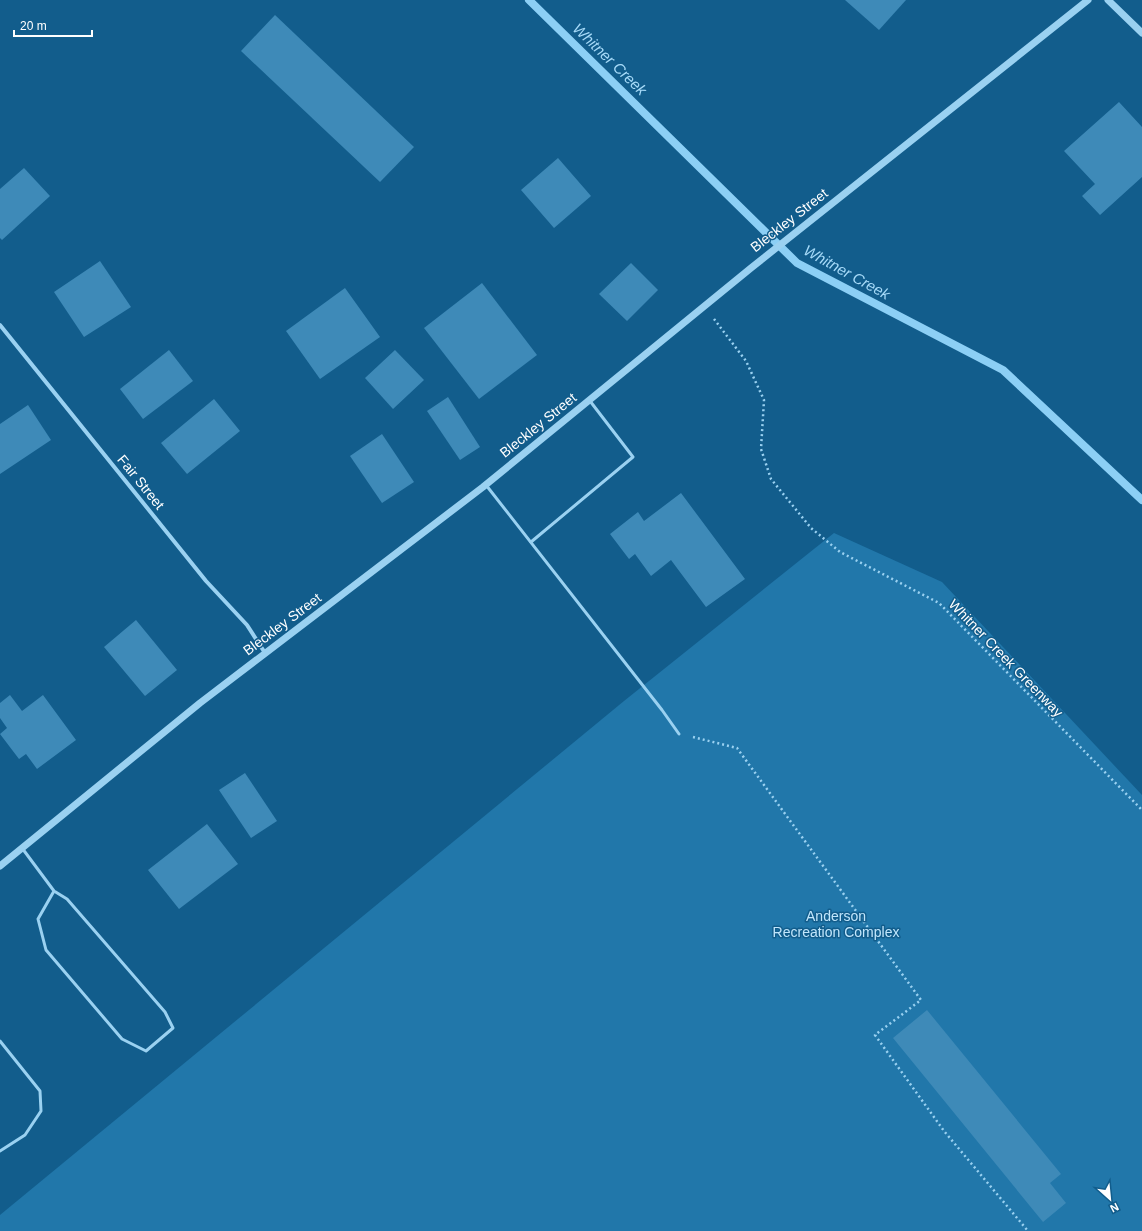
<svg xmlns="http://www.w3.org/2000/svg" width="1142" height="1231" font-family="Helvetica,sans-serif">
	<style>
		.green { fill: #2177aa }
		.lines { fill: none; stroke-linecap: round; stroke-linejoin: round }
		.stream { stroke: #8ccff5; stroke-width: 8 }
		.building { fill: #3e8ab8 }
		.path { stroke: #9ad1f1; stroke-width: 2.5; stroke-dasharray: 2 3; stroke-linecap: butt }
		.service { stroke: #9ad1f1; stroke-width: 3 }
		.minor { stroke: #9ad1f1; stroke-width: 4 }
		.tertiary { stroke: #9ad1f1; stroke-width: 7 }
		.labels { text-anchor: middle; dominant-baseline: central; stroke-width: 3; stroke-linejoin: round; paint-order: stroke }
		.street-label { font-size: 14px; fill: #fff; stroke: #125d8c }
		.park-label { font-size: 14px; fill: #c1e6fc; stroke: #125d8c }
		.water-label { font-size: 15px; font-style: italic; fill: #a6daf8; stroke: #125d8c }
	</style>
	<rect width="100%" height="100%" fill="#125d8c"/>
	<path class="green" d="M834,533L942,582L1142,795V1231H0V1215L624,701Z"/>
	<g class="lines">
		<path class="stream" d="M529,0L797,263L1003,370L1142,500"/>
	</g>
	<g class="building">
		<path d="M845,0H906L879,30Z"/>
		<path d="M275,15L414,147L380,182L241,51Z"/>
		<path d="M1119,102L1142,127V177L1100,215L1082,196L1095,184L1064,151Z"/>
		<path d="M558,158L591,196L554,228L521,190Z"/>
		<path d="M24,168L50,196L2,240L0,238V189Z"/>
		<path d="M100,261L131,307L84,337L54,292Z"/>
		<path d="M631,263L658,290L627,321L599,294Z"/>
		<path d="M482,283L537,355L479,399L424,328Z"/>
		<path d="M345,288L380,337L320,379L286,331Z"/>
		<path d="M169,350L193,381L143,419L120,389Z"/>
		<path d="M395,350L424,380L393,409L365,378Z"/>
		<path d="M448,397L480,447L460,460L427,411Z"/>
		<path d="M214,399L240,431L187,474L161,443Z"/>
		<path d="M28,405L51,440L0,474V424Z"/>
		<path d="M382,434L414,482L382,503L350,456Z"/>
		<path d="M681,493L745,579L706,607L671,560L651,576L635,554L629,559L610,534L638,512L644,521Z"/>
		<path d="M136,620L177,670L145,696L104,647Z"/>
		<path d="M10,695L22,711L43,695L76,740L37,769L26,754L19,759L0,734L7,728L0,718V703Z"/>
		<path d="M245,773L277,821L251,838L219,790Z"/>
		<path d="M207,824L238,864L179,909L148,870Z"/>
		<path d="M927,1010L1061,1174L1050,1183L1066,1203L1043,1222L893,1038Z"/>
	</g>
	<g class="lines">
		<g class="path">
			<path d="M714,319L746,361L764,400L761,449L771,479L811,528L840,552L939,603L1142,810"/>
			<path d="M693,737L737,748L921,1000L875,1035L944,1131L1028,1231"/>
		</g>
		<g class="service">
			<path d="M486,485L662,710L679,734"/>
			<path d="M531,542L633,457L590,401"/>
			<path d="M22,848L54,891L67,899L165,1012L173,1028L146,1051L122,1039L46,950L38,919L54,891"/>
			<path d="M0,1041L40,1091L41,1111L25,1135L0,1151"/>
		</g>
		<path class="minor" d="M0,325L206,581L247,625L265,653"/>
		<g class="tertiary">
			<path d="M1108,0L1142,33"/>
			<path d="M0,866L200,703L483,487L751,268L1088,0"/>
		</g>
	</g>
	<g class="labels">
		<g class="street-label">
			<text transform="translate(789 220) rotate(-38)">Bleckley Street</text>
			<text transform="translate(538 425) rotate(-39)">Bleckley Street</text>
			<text transform="translate(141 482) rotate(51)">Fair Street</text>
			<text transform="translate(282 624) rotate(-37)">Bleckley Street</text>
			<text transform="translate(1006 658) rotate(46)">Whitner Creek Greenway</text>
		</g>
		<g class="park-label">
			<text x="836" y="916">Anderson<tspan x="836" dy="16">Recreation Complex</tspan></text>
		</g>
		<g class="water-label">
			<text transform="translate(610 59) rotate(44)">Whitner Creek</text>
			<text transform="translate(847 272) rotate(29)">Whitner Creek</text>
		</g>
	</g>
	<g transform="translate(1110 1199) rotate(153)" stroke="#125d8c" stroke-width="3" paint-order="stroke">
	<path d="M0-3L7 15L0 10L-7 15Z" fill="#ffffff"/>
	<text y="-6" font-size="11" font-weight="bold" text-anchor="middle" fill="#ffffff">N</text>
	</g>
	<path d="M14 30v6h78v-6" fill="none" stroke="#ffffff" stroke-width="2"/>
	<text x="20" y="30" font-size="12" fill="#ffffff" stroke="#125d8c" stroke-width="3" paint-order="stroke">20 m</text>
</svg>
